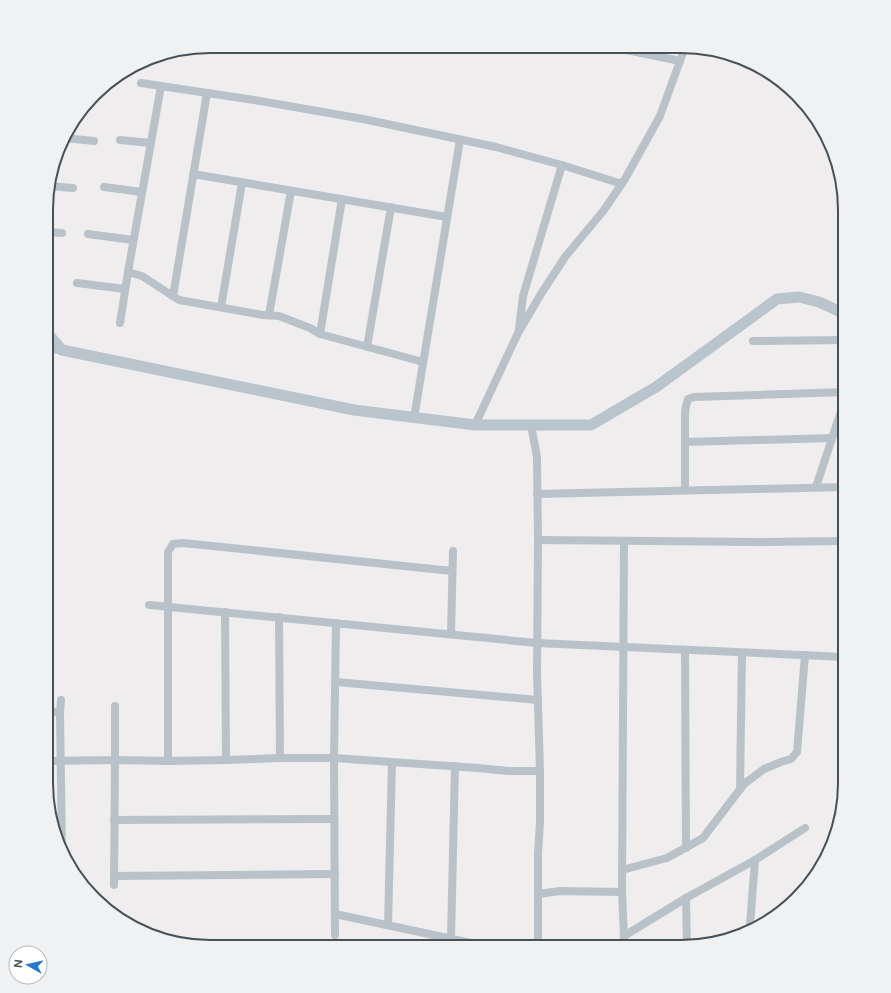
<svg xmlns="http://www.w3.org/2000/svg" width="891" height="993" font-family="'Public Sans',sans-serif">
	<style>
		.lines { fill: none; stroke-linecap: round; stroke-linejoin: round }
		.minor { stroke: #b9c2c8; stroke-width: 8 }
		.secondary { stroke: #bac4cd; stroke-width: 11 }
		.rim { fill: none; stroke: #475158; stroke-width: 2 }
	</style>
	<rect width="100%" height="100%" fill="#efeded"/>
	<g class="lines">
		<g class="minor">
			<path d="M612,47L680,61"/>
			<path d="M141,83L254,100L363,119L496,147L562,165L622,184"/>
			<path d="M65,138L94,141"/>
			<path d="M120,140L151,143"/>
			<path d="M193,174L447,217"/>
			<path d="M48,186L73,188"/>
			<path d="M104,187L142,192"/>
			<path d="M47,232L62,233"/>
			<path d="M88,234L133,240"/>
			<path d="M128,272L142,276L179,300L263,315L279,316L310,328L320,334L423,362"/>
			<path d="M77,283L125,289"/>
			<path d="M173,296L207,93"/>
			<path d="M221,307L242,183"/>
			<path d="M269,315L291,191"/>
			<path d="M120,323L128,272L161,86"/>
			<path d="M519,329L523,296L562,165"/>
			<path d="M320,334L342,199"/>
			<path d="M753,341L845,340"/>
			<path d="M367,347L391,207"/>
			<path d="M47,349L62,350"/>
			<path d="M414,418L460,140"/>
			<path d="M475,425L518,333L541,294L565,257L604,210L625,179L660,116L685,47"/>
			<path d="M685,442L832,438"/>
			<path d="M816,487L845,399"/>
			<path d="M685,490V413L686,406L688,399L694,397L845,392"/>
			<path d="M537,494L845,487"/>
			<path d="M538,540L759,542L845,541"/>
			<path d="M149,605L537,643L845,657"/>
			<path d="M225,612L226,760"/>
			<path d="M279,617L280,758"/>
			<path d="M451,634L453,551"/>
			<path d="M685,650L686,848"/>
			<path d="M336,682L538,700"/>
			<path d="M61,700L60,713L62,849"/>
			<path d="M46,710L60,713"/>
			<path d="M46,761L115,760V706"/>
			<path d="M168,761V552L173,544L183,543L452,571"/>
			<path d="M540,771V822L538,854V894L560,891L622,892L624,936L623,947"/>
			<path d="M740,789L742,653"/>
			<path d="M114,820L334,819"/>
			<path d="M53,825H61"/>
			<path d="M622,870L667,858L703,838L744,784L764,769L781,762L791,759L797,752L805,655"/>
			<path d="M114,876L335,874"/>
			<path d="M114,885L115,760L168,761L226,760L280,758H334L478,768L508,771H540L537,674L538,540L537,457L531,425"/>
			<path d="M622,892L624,541"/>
			<path d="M686,898L687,947"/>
			<path d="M335,914L490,947"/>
			<path d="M388,925L392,762"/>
			<path d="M751,930L750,925L755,860"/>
			<path d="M335,935L334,758L336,623"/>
			<path d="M624,936L686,898L755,860L805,828"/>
			<path d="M451,938L455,766"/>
			<path d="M536,947L538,945V894"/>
		</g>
		<path class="secondary" d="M47,333L62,350L354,410L475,425H591L656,387L777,299L799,297L819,302L845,314"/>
	</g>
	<path d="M0 0H891V993H0ZM210 53H681A157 157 0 0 1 838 210V783A157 157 0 0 1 681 940H210A157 157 0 0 1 53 783V210A157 157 0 0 1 210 53Z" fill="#f0f1f2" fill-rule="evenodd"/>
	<path class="rim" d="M210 53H681A157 157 0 0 1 838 210V783A157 157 0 0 1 681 940H210A157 157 0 0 1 53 783V210A157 157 0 0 1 210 53Z"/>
	<g transform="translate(28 965) rotate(278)"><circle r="19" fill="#ffffff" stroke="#b5b9bc"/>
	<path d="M0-3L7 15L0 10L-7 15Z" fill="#2877cd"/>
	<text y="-6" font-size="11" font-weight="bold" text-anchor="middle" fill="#475158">N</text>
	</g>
</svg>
